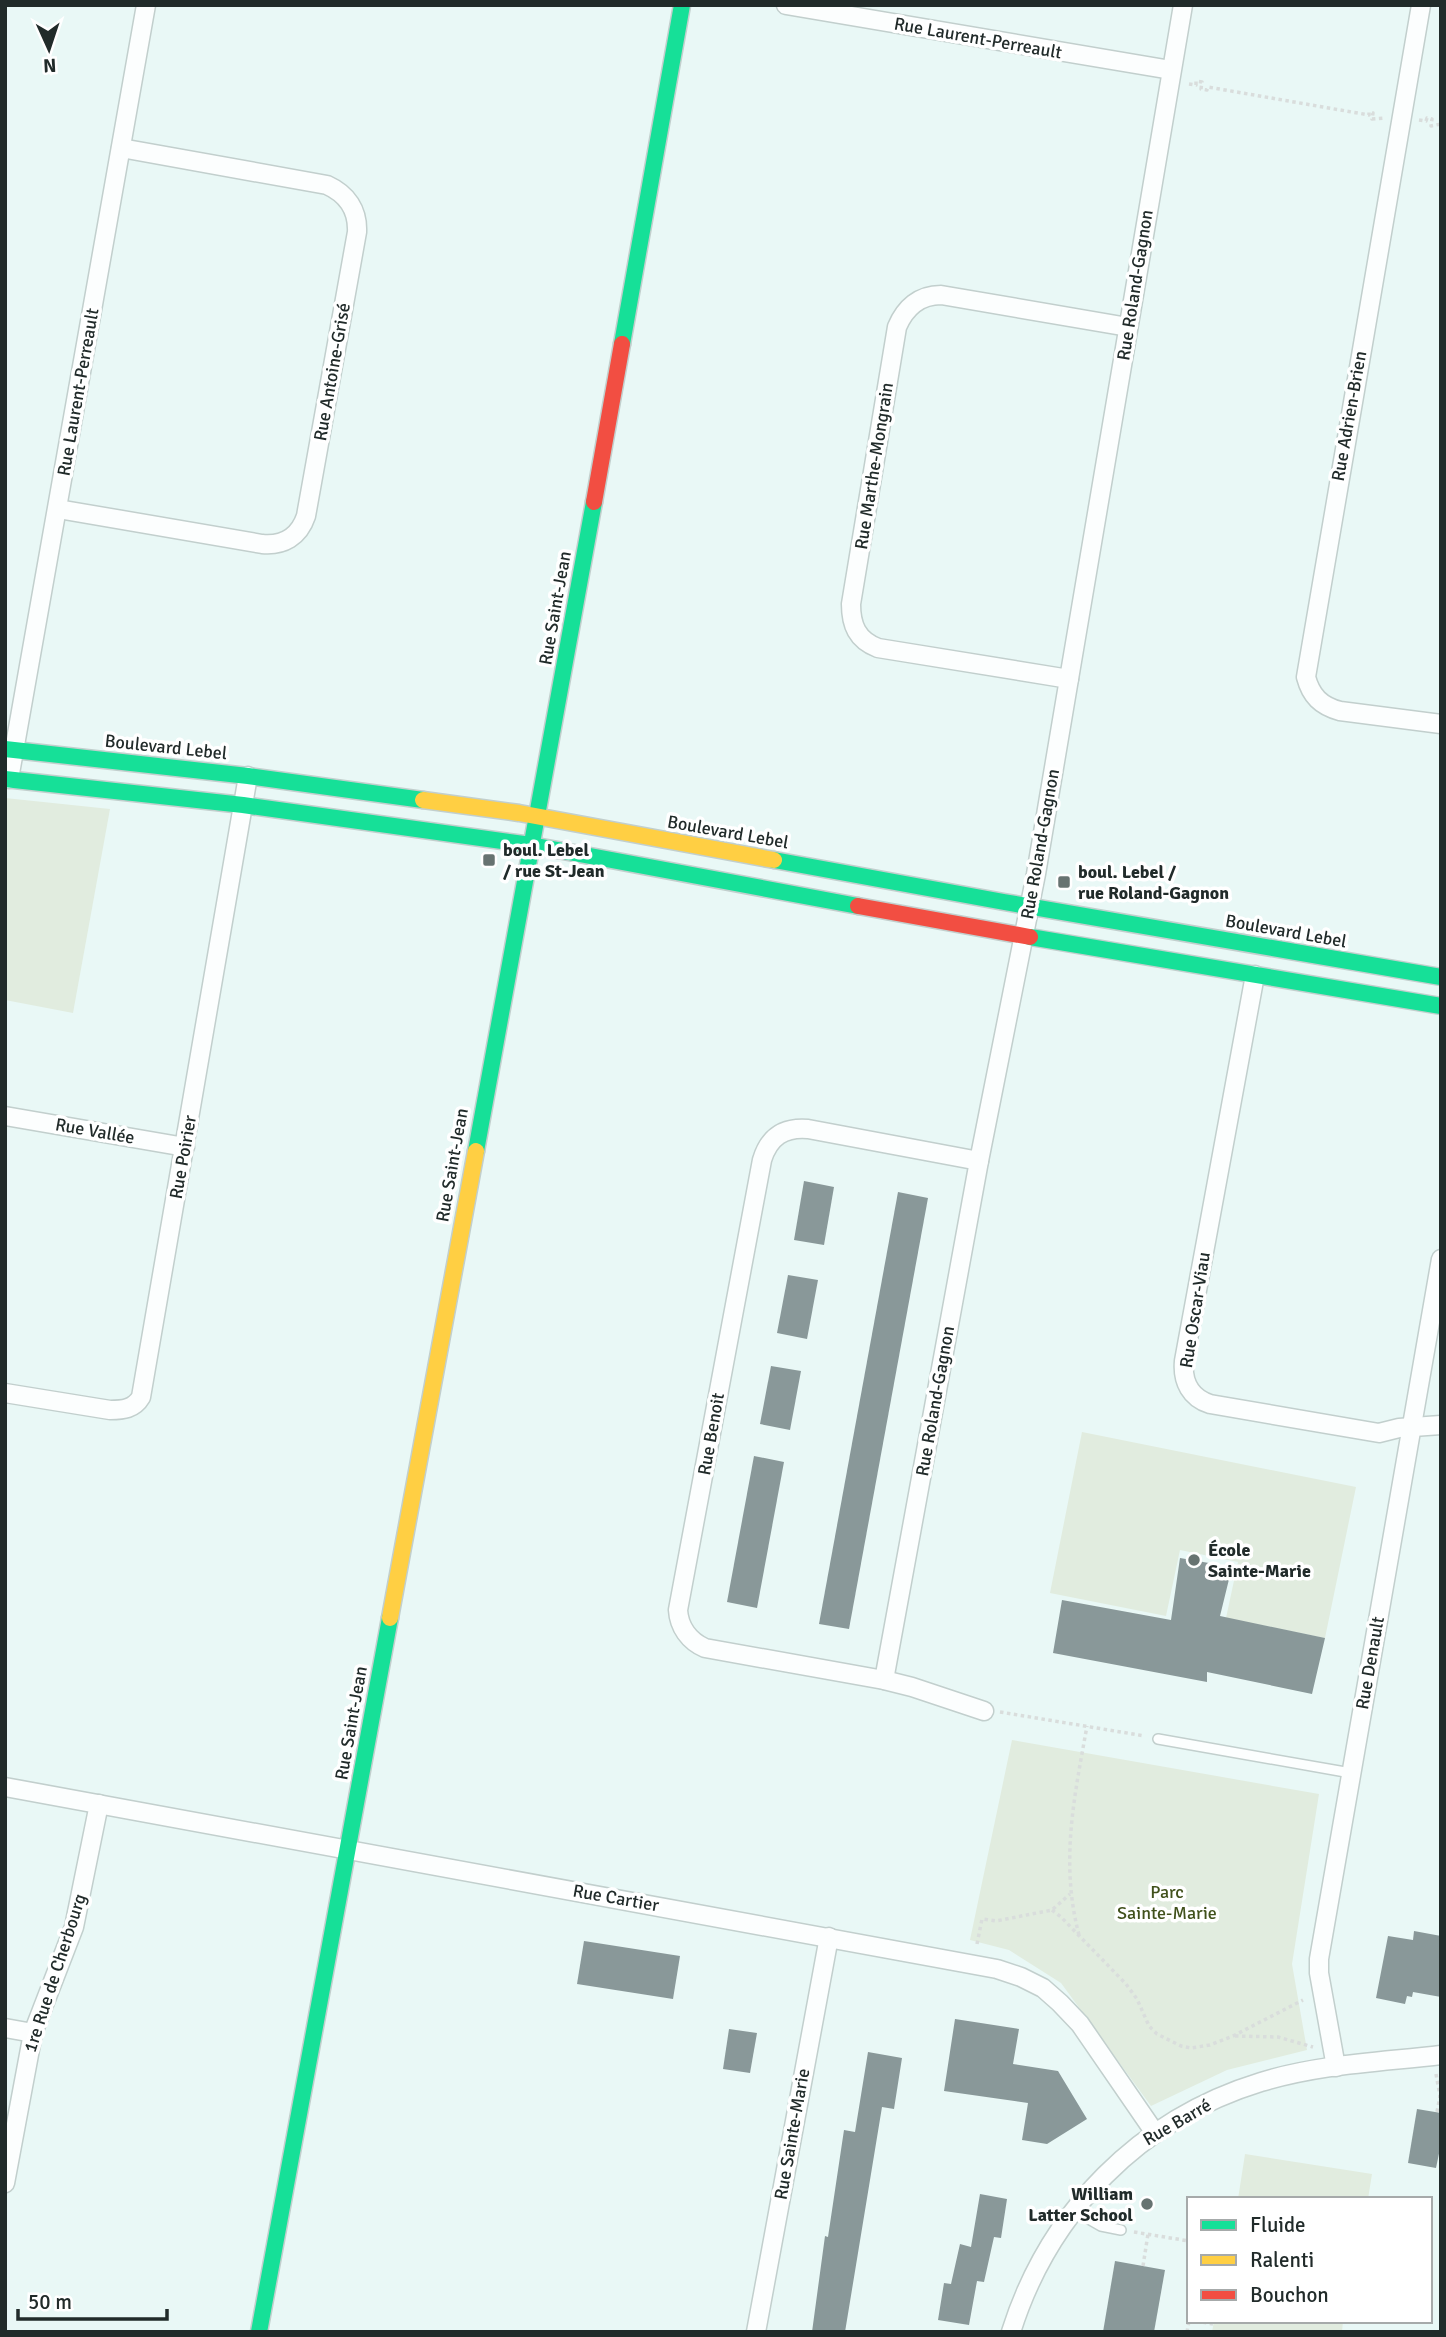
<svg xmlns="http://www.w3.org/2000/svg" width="1446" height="2337" font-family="Signika,sans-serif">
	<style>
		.green { fill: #e1ecdf }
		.building { fill: #899899 }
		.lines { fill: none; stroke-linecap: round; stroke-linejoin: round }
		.lane-casing { stroke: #c2cfcd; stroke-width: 12 }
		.street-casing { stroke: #c2cfcd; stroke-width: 21 }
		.fast-casing { stroke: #c2cfcd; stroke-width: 19 }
		.slow-casing { stroke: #c2cfcd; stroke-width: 19 }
		.jam-casing { stroke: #c2cfcd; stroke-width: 19 }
		.path { stroke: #d9dddc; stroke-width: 3.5; stroke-dasharray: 3.5 3.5; stroke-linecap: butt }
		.lane { stroke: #fcfefe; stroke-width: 9 }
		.street { stroke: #fcfefe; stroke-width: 18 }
		.fast { stroke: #16e098; stroke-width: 16 }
		.slow { stroke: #ffcf43; stroke-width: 16 }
		.jam { stroke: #f24e42; stroke-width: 16 }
		.poi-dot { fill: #677371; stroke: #fff; stroke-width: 2.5 }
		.labels { text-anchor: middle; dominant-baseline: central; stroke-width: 7; stroke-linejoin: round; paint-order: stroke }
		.street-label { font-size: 18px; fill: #212b2a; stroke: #fff }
		.poi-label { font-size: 18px; font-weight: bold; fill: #212b2a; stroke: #fff; text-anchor: start }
		.park-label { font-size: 18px; fill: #41511c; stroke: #fff }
	</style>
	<rect width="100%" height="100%" fill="#e9f8f6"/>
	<g class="green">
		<path d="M5,798L110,809L73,1013L5,1000Z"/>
		<path d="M1082,1432L1356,1487L1325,1638L1226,1618L1238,1562L1180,1550L1166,1616L1050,1593Z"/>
		<path d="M1012,1740L1319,1794L1292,1964L1307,2050L1227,2070L1151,2106L1061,1983L1009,1950L970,1940Z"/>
		<path d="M1245,2154L1372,2174L1368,2199H1238Z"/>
		<path d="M1214,2321H1343L1342,2332H1212Z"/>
	</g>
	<g class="building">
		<path d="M804,1181L834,1187L824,1245L794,1240Z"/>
		<path d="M898,1192L928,1198L849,1629L819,1624Z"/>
		<path d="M788,1275L818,1280L807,1339L777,1333Z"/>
		<path d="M771,1366L801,1371L790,1430L760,1424Z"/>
		<path d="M754,1456L784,1462L757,1608L727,1602Z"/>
		<path d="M1180,1558L1232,1567L1220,1616L1325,1638L1312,1694L1207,1672V1682L1053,1653L1062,1600L1171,1620Z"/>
		<path d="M1414,1931L1441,1936V1997L1413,1992L1412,1997L1407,1996L1405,2004L1376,1998L1388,1936L1413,1940Z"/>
		<path d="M584,1941L680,1956L673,1999L577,1984Z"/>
		<path d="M955,2019L1019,2029L1013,2064L1058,2071L1087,2119L1047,2144L1022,2140L1028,2103L944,2091Z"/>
		<path d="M729,2029L757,2033L750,2073L723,2069Z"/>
		<path d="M868,2052L902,2058L894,2109L882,2107L845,2332H812L825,2236L828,2237L844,2130L855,2132Z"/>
		<path d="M1417,2109L1441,2113V2144L1436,2168L1408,2163Z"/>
		<path d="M980,2194L1007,2199L1001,2238L994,2237L984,2282L977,2281L969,2325L938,2320L944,2283L951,2284L960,2244L971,2247Z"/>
		<path d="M1115,2261L1165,2270L1154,2332H1103Z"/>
	</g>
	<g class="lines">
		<g class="lane-casing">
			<g id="lane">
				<path d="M1158,1739L1351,1773"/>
				<path d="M1073,2210L1101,2226L1121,2230"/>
			</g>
		</g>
		<g class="street-casing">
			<g id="street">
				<path d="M786,5L1171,70"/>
				<path d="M1421,5L1306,677C1311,696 1321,706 1340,711L1441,724"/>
				<path d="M58,509L262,544C283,546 299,537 306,516L357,232C358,210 347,194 327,185L121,148"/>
				<path d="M1069,679L878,648C857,640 851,625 851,604L897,327C905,308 919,295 941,295L1128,327"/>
				<path d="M9,779L146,5"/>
				<path d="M1255,975L1184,1361C1182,1382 1191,1398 1210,1404L1379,1433L1399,1428L1441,1425"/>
				<path d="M5,1116L185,1147"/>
				<path d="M979,1161L808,1129C784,1127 769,1137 762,1160L678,1610C679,1627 689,1641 705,1648L884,1680L912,1687L984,1711"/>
				<path d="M5,1393L110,1410C123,1410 134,1409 141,1397L248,776"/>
				<path d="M884,1680L979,1161L1036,874L1183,5"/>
				<path d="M5,1787L997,1969L1021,1977L1043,1988L1060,2003L1080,2024L1155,2133"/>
				<path d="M5,2028L33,2033"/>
				<path d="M1336,2067L1319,1973V1959L1441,1259"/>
				<path d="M5,2183L33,2033L74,1927L99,1804"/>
				<path d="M756,2332L829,1937"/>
				<path d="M1011,2332C1049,2211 1140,2119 1261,2082C1319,2064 1381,2062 1441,2055"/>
			</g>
		</g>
		<g class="fast-casing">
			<g id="fast">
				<path d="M622,344L682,5"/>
				<path d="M5,749L248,776L423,800"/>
				<path d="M5,779L243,805L531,845L858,906"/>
				<path d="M774,860L1004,902L1441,977"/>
				<path d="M1030,937L1441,1006"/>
				<path d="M476,1151L594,502"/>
				<path d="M259,2332L390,1618"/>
			</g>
		</g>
		<g class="slow-casing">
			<g id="slow">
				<path d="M423,800L519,813L774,860"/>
				<path d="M390,1618L476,1151"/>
			</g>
		</g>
		<g class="jam-casing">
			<g id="jam">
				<path d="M594,502L622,344"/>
				<path d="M858,906L1030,937"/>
			</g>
		</g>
		<g class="path">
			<path d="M1189,84L1196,85V81L1202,82L1201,89L1207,90L1208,87L1369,115V112L1373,113L1372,119L1384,118"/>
			<path d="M1419,120L1426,121L1427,118L1432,119L1431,126L1441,124"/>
			<path d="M1000,1712L1145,1736"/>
			<path d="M1052,1910L1061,1917L1126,1984L1137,1999L1149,2026L1157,2034L1181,2046L1191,2048L1210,2045L1233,2036L1303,2000"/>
			<path d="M1079,1935C1060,1863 1074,1798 1087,1726"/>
			<path d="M977,1944L982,1919L996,1921L1052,1910L1070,1894"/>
			<path d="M1235,2036L1278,2037L1313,2047"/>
			<path d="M1436,2074L1440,2096L1437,2112"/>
			<path d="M1134,2232L1189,2241"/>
			<path d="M1143,2266L1148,2234"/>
			<path d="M1196,2321L1213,2324"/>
			<path d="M1187,2332L1189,2321"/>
		</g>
		<use href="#lane" class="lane"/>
		<use href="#street" class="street"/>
		<use href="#fast" class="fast"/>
		<use href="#slow" class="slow"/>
		<use href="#jam" class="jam"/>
	</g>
	<g class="poi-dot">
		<rect x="482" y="853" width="14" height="14" rx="3.5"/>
		<rect x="1057" y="875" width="14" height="14" rx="3.5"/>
		<circle cx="1194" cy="1560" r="7"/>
		<circle cx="1147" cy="2204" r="7"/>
	</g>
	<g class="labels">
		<g class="street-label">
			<text transform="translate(978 38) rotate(10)">Rue Laurent-Perreault</text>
			<text transform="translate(1135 285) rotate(-81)">Rue Roland-Gagnon</text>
			<text transform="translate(332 372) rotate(-80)">Rue Antoine-Grisé</text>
			<text transform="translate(78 392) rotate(-80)">Rue Laurent-Perreault</text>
			<text transform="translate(1349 416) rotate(-80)">Rue Adrien-Brien</text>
			<text transform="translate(874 466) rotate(-81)">Rue Marthe-Mongrain</text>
			<text transform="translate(555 608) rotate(-80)">Rue Saint-Jean</text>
			<text transform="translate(166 747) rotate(6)">Boulevard Lebel</text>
			<text transform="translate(728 832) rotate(10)">Boulevard Lebel</text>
			<text transform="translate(1040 844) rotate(-80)">Rue Roland-Gagnon</text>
			<text transform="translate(1286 931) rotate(10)">Boulevard Lebel</text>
			<text transform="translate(95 1131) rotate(10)">Rue Vallée</text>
			<text transform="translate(183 1157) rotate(-80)">Rue Poirier</text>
			<text transform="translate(452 1165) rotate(-80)">Rue Saint-Jean</text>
			<text transform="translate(1195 1310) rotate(-81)">Rue Oscar-Viau</text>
			<text transform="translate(935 1401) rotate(-80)">Rue Roland-Gagnon</text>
			<text transform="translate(711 1434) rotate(-80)">Rue Benoit</text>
			<text transform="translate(1370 1663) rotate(-80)">Rue Denault</text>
			<text transform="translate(351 1723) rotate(-80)">Rue Saint-Jean</text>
			<text transform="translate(616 1898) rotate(10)">Rue Cartier</text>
			<text transform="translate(55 1973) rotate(-72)">1re Rue de Cherbourg</text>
			<text transform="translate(1177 2122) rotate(-30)">Rue Barré</text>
			<text transform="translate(792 2134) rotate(-80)">Rue Sainte-Marie</text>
		</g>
		<g class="poi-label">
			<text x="503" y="850">boul. Lebel<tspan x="503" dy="21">/ rue St-Jean</tspan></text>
			<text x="1078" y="872">boul. Lebel /<tspan x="1078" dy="21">rue Roland-Gagnon</tspan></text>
			<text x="1208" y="1550">École<tspan x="1208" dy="21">Sainte-Marie</tspan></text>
			<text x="1133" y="2194" text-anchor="end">William<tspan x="1133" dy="21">Latter School</tspan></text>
		</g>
		<g class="park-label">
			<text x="1167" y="1892">Parc<tspan x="1167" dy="21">Sainte-Marie</tspan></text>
		</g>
	</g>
	<rect width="1446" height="2337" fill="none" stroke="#212b2a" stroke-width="14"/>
	<rect x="1187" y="2197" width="245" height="126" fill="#ffffff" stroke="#a6aaaa" stroke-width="2"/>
	<rect x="1201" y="2220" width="35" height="10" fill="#16e098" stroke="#a6aaaa" stroke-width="2"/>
	<text x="1250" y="2232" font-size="21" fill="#212b2a">Fluide</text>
	<rect x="1201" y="2255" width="35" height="10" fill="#ffcf43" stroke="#a6aaaa" stroke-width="2"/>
	<text x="1250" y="2267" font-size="21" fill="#212b2a">Ralenti</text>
	<rect x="1201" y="2290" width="35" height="10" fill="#f24e42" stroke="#a6aaaa" stroke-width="2"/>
	<text x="1250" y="2302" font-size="21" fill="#212b2a">Bouchon</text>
	<g transform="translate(49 49) rotate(177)" stroke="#ffffff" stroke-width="5" paint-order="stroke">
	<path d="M0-5L12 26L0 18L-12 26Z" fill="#212b2a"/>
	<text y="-10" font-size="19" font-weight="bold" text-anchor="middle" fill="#212b2a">N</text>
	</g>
	<path d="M18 2309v10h149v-10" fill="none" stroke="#212b2a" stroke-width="3.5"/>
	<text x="28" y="2309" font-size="21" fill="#212b2a" stroke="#ffffff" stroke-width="5" paint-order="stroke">50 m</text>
</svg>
